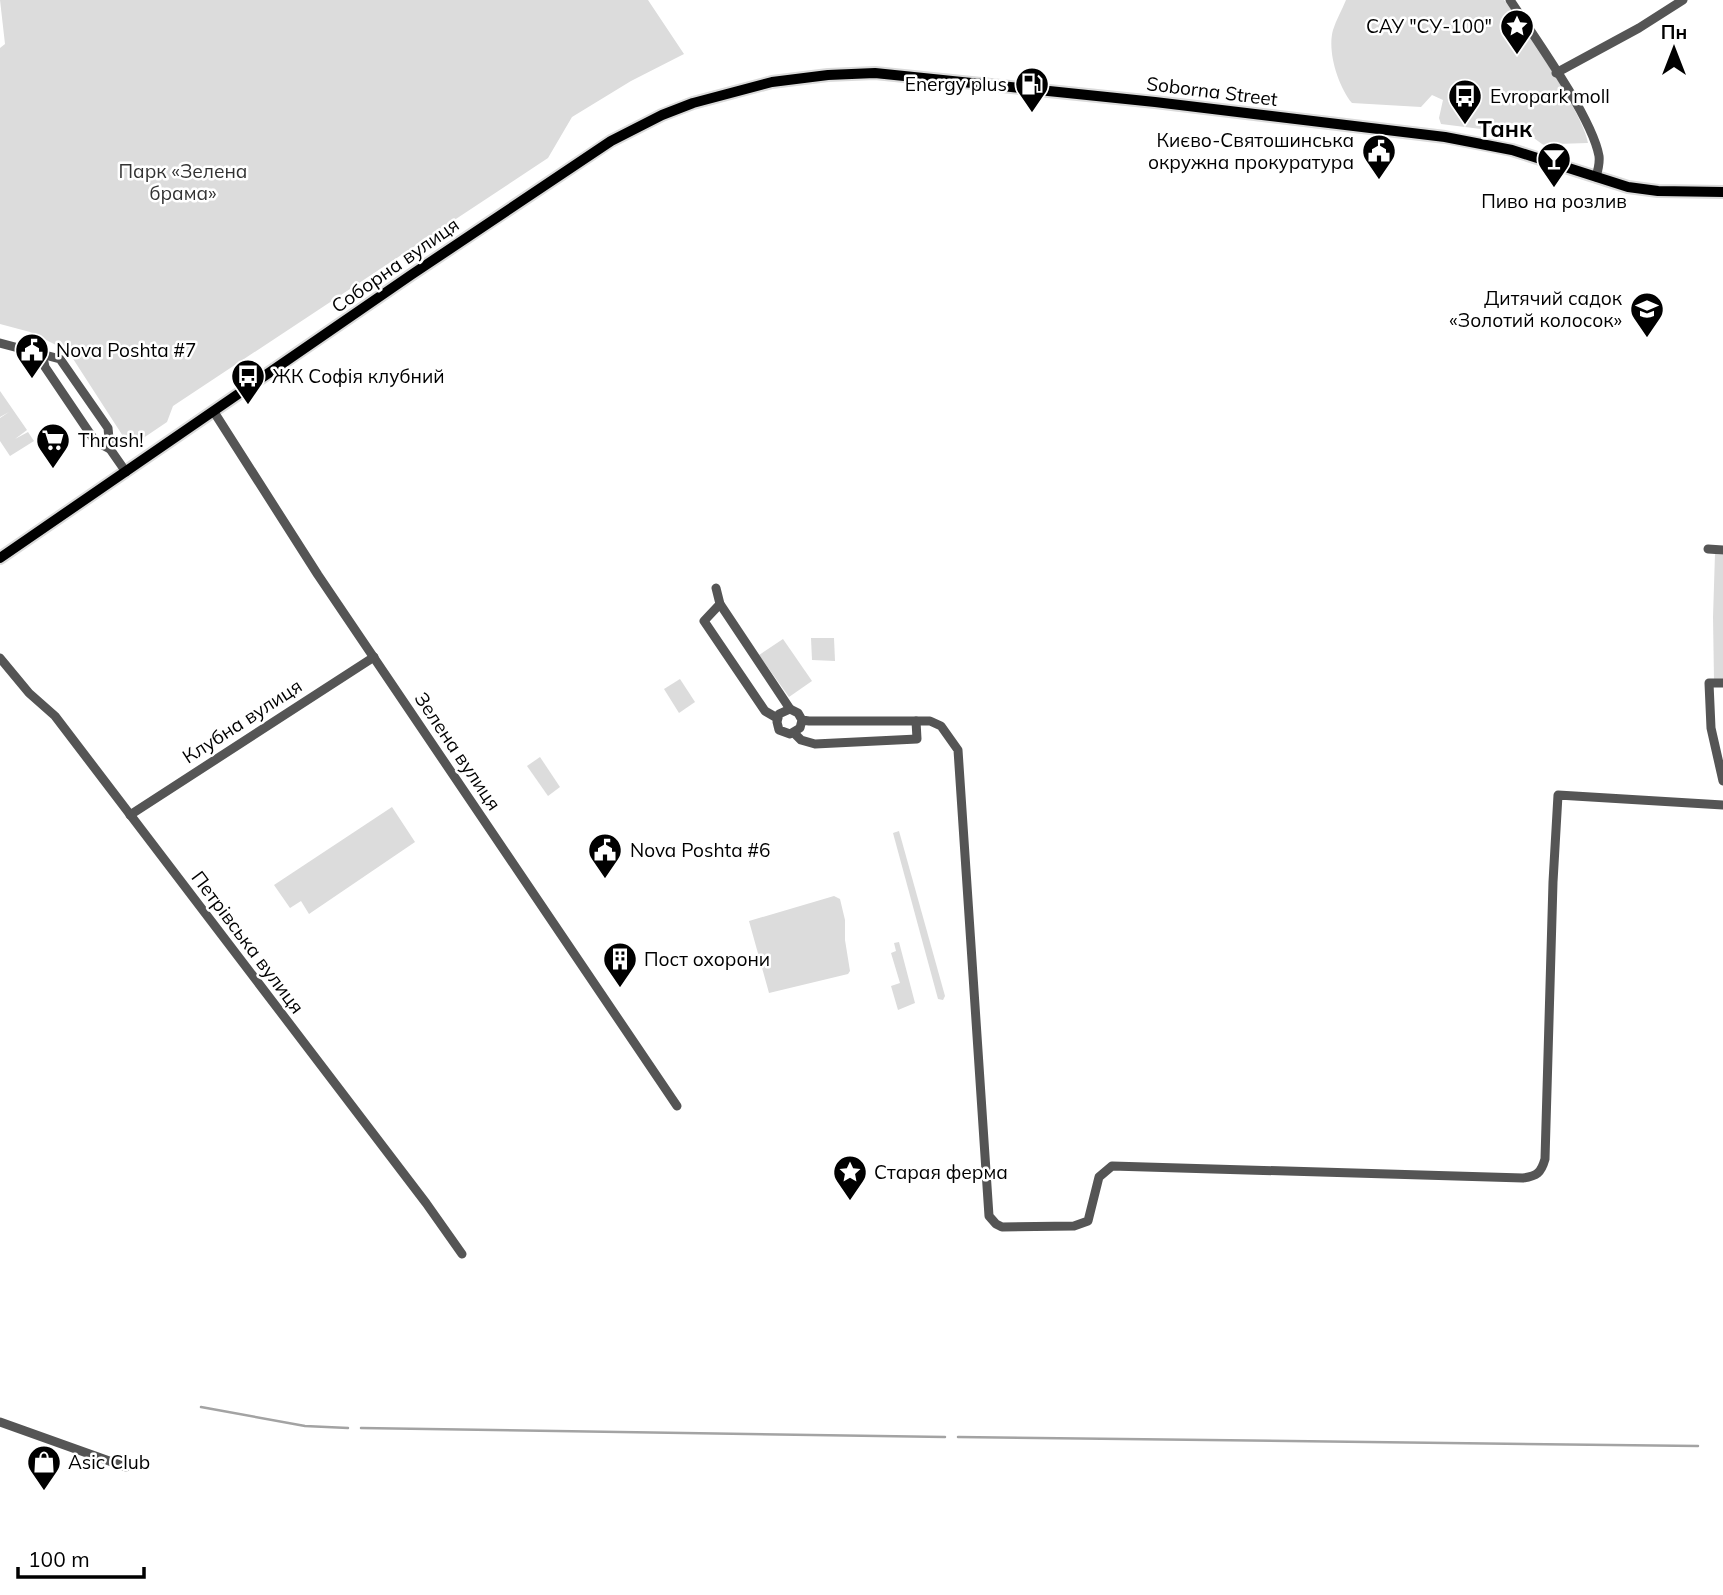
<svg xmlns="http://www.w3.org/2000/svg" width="1723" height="1595" font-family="Mulish,sans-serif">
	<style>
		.green { fill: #dcdcdc }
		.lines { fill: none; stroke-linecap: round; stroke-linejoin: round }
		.stream { stroke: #a3a3a3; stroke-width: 2.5 }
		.major-casing { stroke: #dbdbdb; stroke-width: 14 }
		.minor { stroke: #555; stroke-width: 9 }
		.major { stroke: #000; stroke-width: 10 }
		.labels { text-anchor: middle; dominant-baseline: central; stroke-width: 5; stroke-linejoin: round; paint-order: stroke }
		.poi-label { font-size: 19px; fill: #000; stroke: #fff; text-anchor: start }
		.street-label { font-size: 19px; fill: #000; stroke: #fff }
		.park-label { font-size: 19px; fill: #333; stroke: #fff }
		.quarter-label { font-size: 23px; font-weight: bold; fill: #000; stroke: #fff }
	</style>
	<rect width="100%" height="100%" fill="#fff"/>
	<g class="green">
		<path d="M0,0H648L684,54L631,81L572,117L548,158L173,406L167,422L130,447L68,351L30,332L0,324V48L5,44Z"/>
		<path d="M1346,0H1504C1523,24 1584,115 1588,143L1556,144L1555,150L1542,144L1515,124L1508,123L1481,129L1441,124L1439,118L1443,100L1432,95L1421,107L1352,103C1338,86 1327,51 1333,30C1336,20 1342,10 1346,0Z"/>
		<path d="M0,391L27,430L15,439L28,432L34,441L10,456L0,441V418L9,412L0,417Z"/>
		<path d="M1715,554L1723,555V680H1714L1713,617Z"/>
		<path d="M811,638H834L835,661L812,660Z"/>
		<path d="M783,639L812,681L789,697L759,655Z"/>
		<path d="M680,679L695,702L679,713L664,689Z"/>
		<path d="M540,757L560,787L548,796L527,766Z"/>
		<path d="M392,807L415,842L309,914L301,901L290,908L274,885Z"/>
		<path d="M899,831L945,996L943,1000L938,999L893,833Z"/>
		<path d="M834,896L840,899L845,920V940L850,971L848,974L769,993L749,921Z"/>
		<path d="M899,942L915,1003L898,1010L891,986L900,983L891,953L896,951L894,943Z"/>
	</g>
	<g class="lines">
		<g class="stream">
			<path d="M201,1407L305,1426L348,1428"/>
			<path d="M361,1428L945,1437"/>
			<path d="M958,1437L1698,1446"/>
		</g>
		<g class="major-casing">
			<path id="major" d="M0,558L411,275L611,141L662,115L693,103L772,82L828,75L875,73L1155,102L1445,137L1512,150L1628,187L1658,191L1723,192"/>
		</g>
		<g class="minor">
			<path d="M1510,0C1533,35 1592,117 1599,156C1600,163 1598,170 1596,177"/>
			<path d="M1556,73L1639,28L1683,0"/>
			<path d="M0,343L60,359L108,428L110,449"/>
			<path d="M42,353L45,367L95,441L110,449L126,472"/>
			<path d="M214,412L318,575L677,1106"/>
			<path d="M1708,549L1723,550"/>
			<path d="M716,588L720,604L790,709"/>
			<path d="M720,604L704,621L765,711L777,718"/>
			<path d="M0,658L29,693L55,716L426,1203L462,1254"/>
			<path d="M1723,683H1709L1711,728L1723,781"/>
			<path d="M802,720L800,728L790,734L779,730L777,722L779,714L790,709L798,713L802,720L809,721H930L941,726L958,750L989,1216L996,1224L1002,1227L1074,1226L1088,1221L1099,1177L1112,1166L1523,1178C1537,1176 1541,1173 1545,1159L1553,882L1558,795L1723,805"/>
			<path d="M794,733L801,740L815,744L917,739L916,721"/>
			<path d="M130,815L374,657"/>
			<path d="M0,1422L126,1467"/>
		</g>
		<use href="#major" class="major"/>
	</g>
	<defs>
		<g id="sight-pin" transform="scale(1.75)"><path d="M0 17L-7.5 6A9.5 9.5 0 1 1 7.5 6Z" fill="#000" stroke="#fff"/><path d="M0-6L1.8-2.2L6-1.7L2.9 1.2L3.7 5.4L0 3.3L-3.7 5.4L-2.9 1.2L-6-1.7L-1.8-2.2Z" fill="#fff"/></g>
		<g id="fuel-pin" transform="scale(1.75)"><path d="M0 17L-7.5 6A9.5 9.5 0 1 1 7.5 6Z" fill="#000" stroke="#fff"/><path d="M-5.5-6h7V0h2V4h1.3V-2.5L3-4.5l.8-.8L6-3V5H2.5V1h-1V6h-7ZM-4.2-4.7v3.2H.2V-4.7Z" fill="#fff"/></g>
		<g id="bus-pin" transform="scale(1.75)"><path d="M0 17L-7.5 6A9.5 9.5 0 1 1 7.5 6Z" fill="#000" stroke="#fff"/><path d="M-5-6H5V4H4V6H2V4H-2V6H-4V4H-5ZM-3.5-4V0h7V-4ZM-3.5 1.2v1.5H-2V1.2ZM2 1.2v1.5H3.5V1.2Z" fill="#fff"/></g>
		<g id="civic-pin" transform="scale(1.75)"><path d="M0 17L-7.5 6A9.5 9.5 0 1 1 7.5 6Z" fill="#000" stroke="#fff"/><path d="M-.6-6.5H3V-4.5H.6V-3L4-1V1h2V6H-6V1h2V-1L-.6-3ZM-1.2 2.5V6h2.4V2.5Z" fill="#fff"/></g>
		<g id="bar-pin" transform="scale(1.75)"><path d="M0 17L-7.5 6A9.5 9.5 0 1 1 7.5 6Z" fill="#000" stroke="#fff"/><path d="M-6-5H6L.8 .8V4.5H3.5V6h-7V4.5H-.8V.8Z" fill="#fff"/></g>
		<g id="school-pin" transform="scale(1.75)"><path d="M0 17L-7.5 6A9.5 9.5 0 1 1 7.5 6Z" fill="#000" stroke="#fff"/><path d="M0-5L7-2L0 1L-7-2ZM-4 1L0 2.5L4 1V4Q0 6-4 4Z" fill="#fff"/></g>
		<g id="supermarket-pin" transform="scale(1.75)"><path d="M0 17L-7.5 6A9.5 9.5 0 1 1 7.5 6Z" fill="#000" stroke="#fff"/><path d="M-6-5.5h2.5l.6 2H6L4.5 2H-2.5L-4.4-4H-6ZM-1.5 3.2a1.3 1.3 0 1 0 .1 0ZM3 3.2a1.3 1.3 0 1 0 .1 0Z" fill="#fff"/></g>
		<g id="building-pin" transform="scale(1.75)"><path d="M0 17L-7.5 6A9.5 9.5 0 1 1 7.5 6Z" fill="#000" stroke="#fff"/><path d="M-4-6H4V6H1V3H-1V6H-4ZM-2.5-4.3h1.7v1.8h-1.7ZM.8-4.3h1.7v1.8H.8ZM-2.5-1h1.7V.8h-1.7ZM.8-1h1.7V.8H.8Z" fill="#fff"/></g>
		<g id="shop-pin" transform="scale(1.75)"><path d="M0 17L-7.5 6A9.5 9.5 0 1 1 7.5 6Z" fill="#000" stroke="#fff"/><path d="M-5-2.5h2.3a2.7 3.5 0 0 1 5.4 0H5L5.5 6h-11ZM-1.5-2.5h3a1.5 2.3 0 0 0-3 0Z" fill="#fff"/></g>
	</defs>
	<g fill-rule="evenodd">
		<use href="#sight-pin" x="1517" y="26"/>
		<use href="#fuel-pin" x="1032" y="84"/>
		<use href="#bus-pin" x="1465" y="96"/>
		<use href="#civic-pin" x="1379" y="151"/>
		<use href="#bar-pin" x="1554" y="159"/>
		<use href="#school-pin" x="1647" y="309"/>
		<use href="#civic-pin" x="32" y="350"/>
		<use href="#bus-pin" x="248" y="376"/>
		<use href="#supermarket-pin" x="53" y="440"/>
		<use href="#civic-pin" x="605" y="850"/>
		<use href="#building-pin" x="620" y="959"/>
		<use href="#sight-pin" x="850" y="1172"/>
		<use href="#shop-pin" x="44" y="1462"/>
	</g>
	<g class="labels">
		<g class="poi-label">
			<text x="1492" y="26" text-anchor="end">САУ "СУ-100"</text>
			<text x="1007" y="84" text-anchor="end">Energy plus</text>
			<text x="1490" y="96">Evropark moll</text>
			<text x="1354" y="140" text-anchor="end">Києво-Святошинська<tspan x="1354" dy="22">окружна прокуратура</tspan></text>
			<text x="1554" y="201" text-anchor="middle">Пиво на розлив</text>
			<text x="1622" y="298" text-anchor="end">Дитячий садок<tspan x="1622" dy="22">«Золотий колосок»</tspan></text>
			<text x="56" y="350">Nova Poshta #7</text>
			<text x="272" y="376">ЖК Софія клубний</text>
			<text x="78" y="440">Thrash!</text>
			<text x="630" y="850">Nova Poshta #6</text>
			<text x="644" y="959">Пост охорони</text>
			<text x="874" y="1172">Старая ферма</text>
			<text x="68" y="1462">Asic Club</text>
		</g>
		<g class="street-label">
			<text transform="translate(1212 91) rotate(7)">Soborna Street</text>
			<text transform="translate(395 265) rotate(-35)">Соборна вулиця</text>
			<text transform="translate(242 721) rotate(-33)">Клубна вулиця</text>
			<text transform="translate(458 751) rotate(56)">Зелена вулиця</text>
			<text transform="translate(248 942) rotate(53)">Петрівська вулиця</text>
		</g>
		<g class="park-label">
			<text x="183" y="171">Парк «Зелена<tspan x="183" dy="22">брама»</tspan></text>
		</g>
		<g class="quarter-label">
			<text x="1505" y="128">Танк</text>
		</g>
	</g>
	<g transform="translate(1674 49)" stroke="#ffffff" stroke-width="5" paint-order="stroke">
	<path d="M0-5L12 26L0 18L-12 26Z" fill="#000000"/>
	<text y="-10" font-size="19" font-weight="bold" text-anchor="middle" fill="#000000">Пн</text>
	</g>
	<path d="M18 1567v10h126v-10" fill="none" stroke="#000000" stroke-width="3.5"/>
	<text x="28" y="1567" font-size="21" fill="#000000" stroke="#ffffff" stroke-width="5" paint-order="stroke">100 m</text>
</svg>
